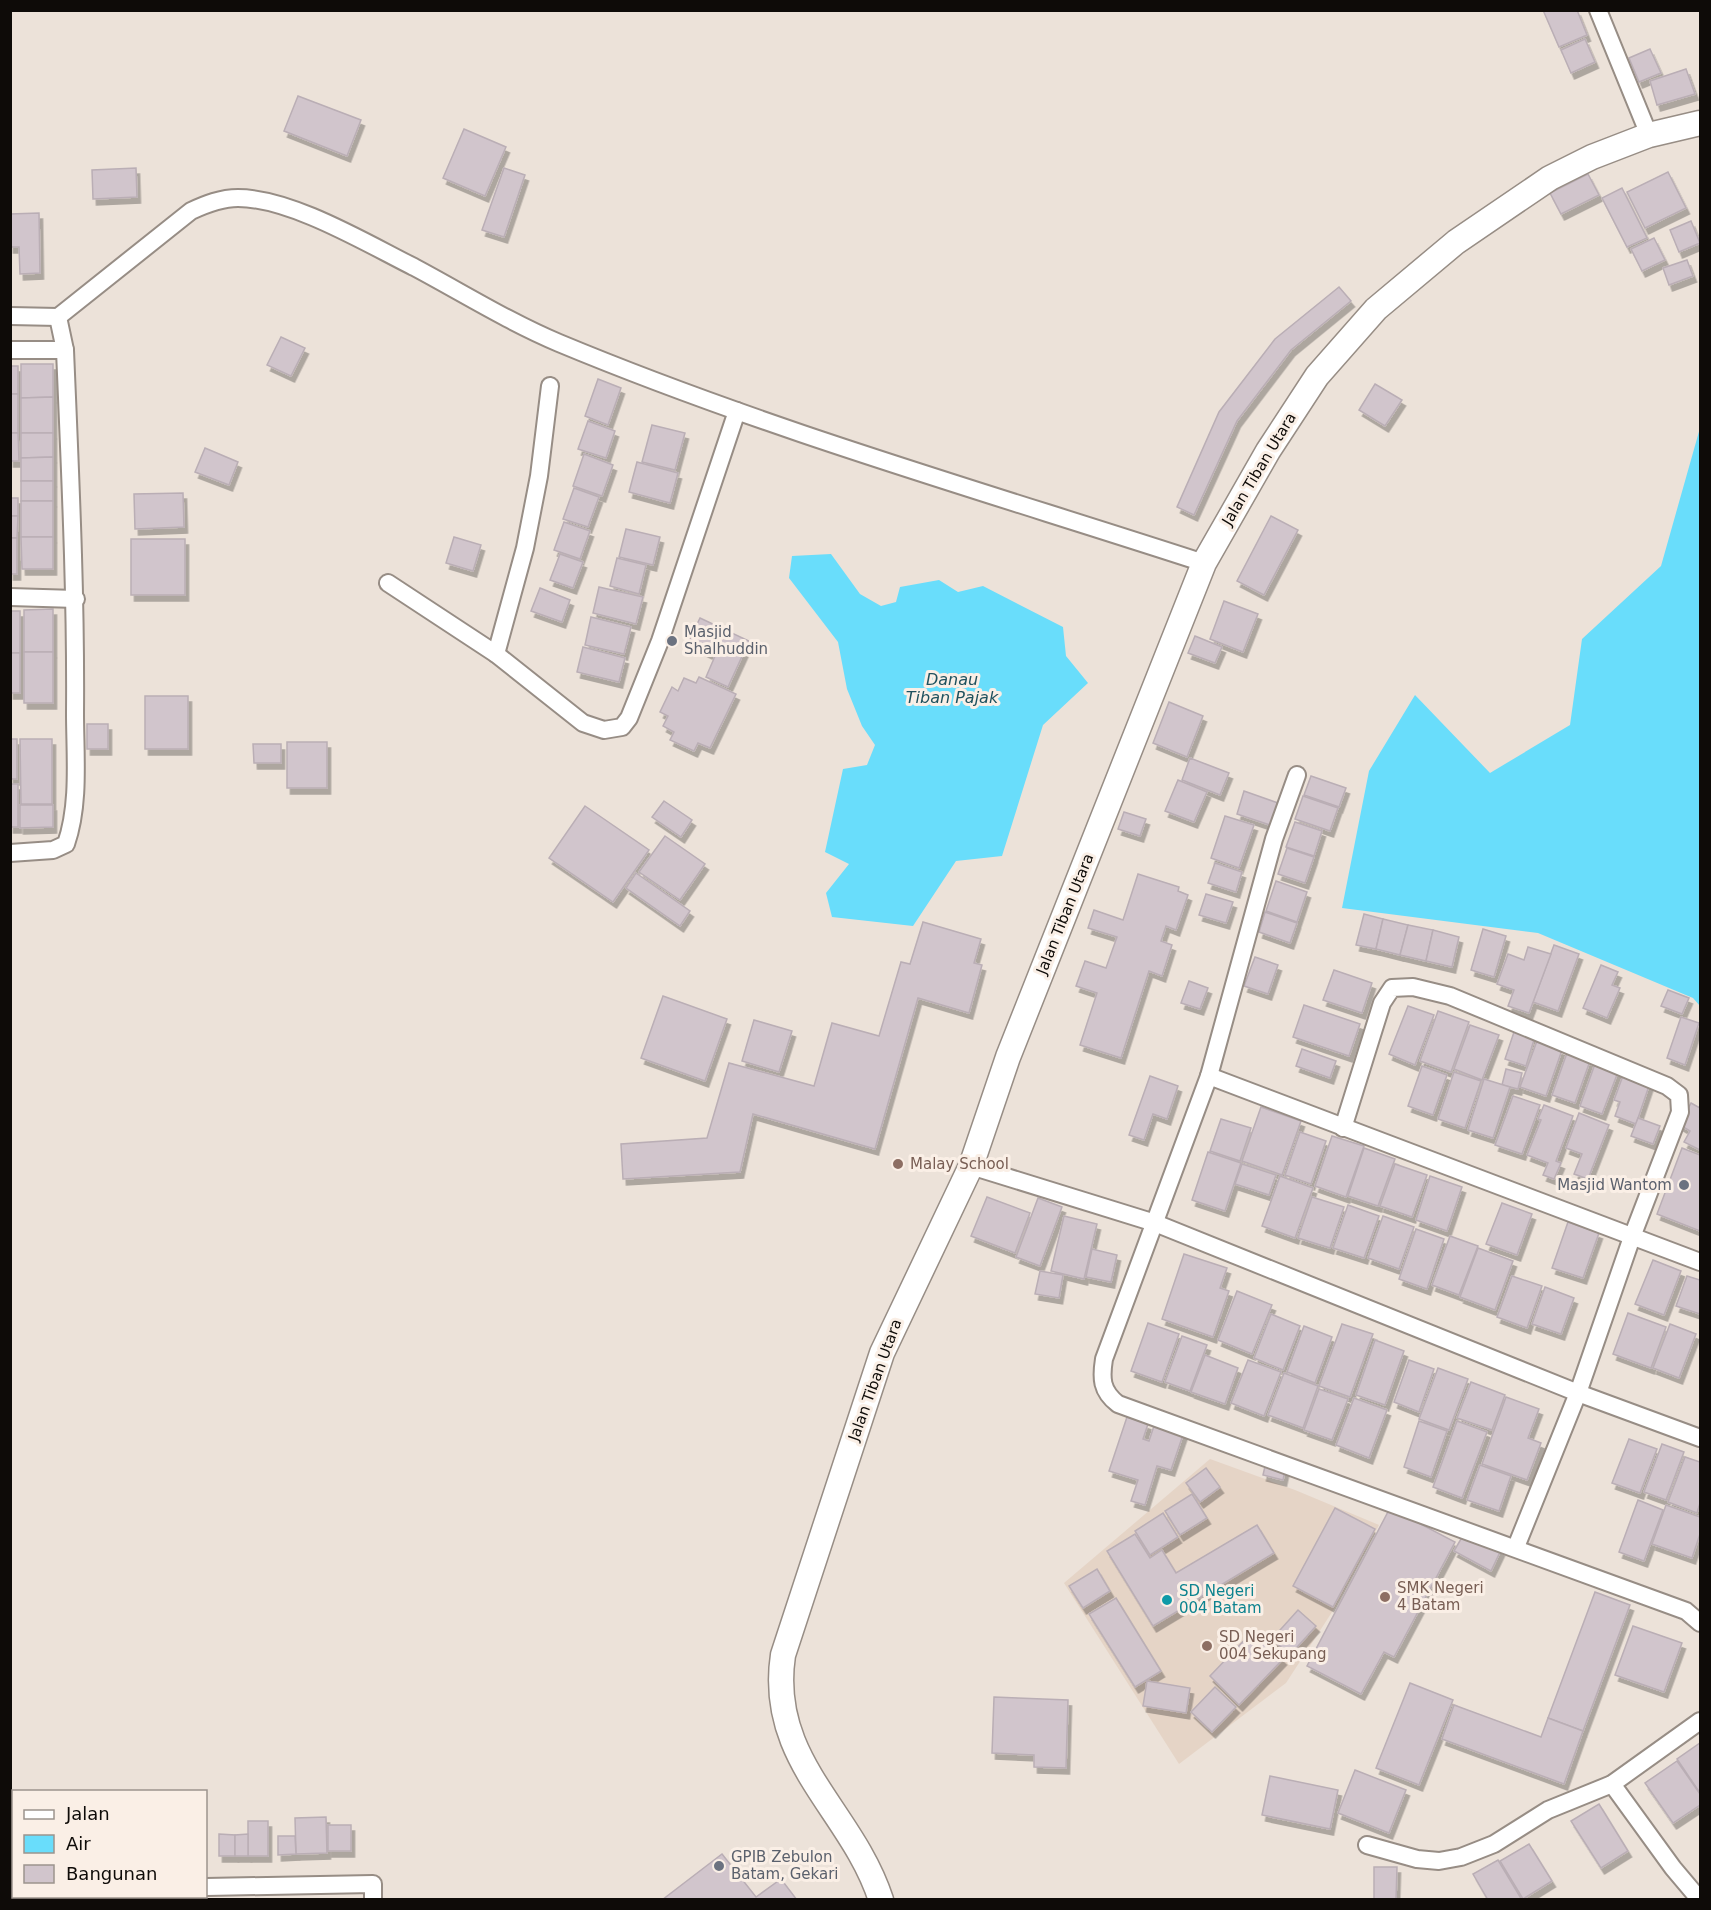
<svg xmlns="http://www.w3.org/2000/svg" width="1711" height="1910" font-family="'DejaVu Sans',sans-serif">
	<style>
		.built { fill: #e5d4c6 }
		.water { fill: #69ddfb }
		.building { fill: #d1c5cc; stroke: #baaeb5; stroke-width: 1.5; filter: url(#shadow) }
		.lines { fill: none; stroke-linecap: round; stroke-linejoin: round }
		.street-casing { stroke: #978d85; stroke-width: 20 }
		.secondary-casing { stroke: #978d85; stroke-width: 27 }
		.street { stroke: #fff; stroke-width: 16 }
		.secondary { stroke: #fff; stroke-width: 24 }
		.worship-dot { fill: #6b7280; stroke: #faefe6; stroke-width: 2 }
		.education-dot { fill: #8d6e63; stroke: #faefe6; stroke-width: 2 }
		.culture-dot { fill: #0f9aa8; stroke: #faefe6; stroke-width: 2 }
		.labels { text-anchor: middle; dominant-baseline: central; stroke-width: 6; stroke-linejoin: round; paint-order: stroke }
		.street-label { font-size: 15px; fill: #0e0b08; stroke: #faefe6 }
		.worship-label { font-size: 15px; fill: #5b616d; stroke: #faefe6; text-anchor: start }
		.education-label { font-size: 15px; fill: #785e54; stroke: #faefe6; text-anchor: start }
		.culture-label { font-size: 15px; fill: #0d838f; stroke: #faefe6; text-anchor: start }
		.water-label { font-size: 16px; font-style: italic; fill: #1e515e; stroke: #faefe6 }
	</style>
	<defs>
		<filter id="shadow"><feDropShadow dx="3.5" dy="6" stdDeviation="0" flood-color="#0004"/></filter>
	</defs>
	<rect width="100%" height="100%" fill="#ece2d9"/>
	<path class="built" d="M1210,1459L1295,1490L1379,1525L1334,1609L1286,1683L1179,1764L1064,1583Z"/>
	<g class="water">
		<path d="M1700,428V1006L1693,998L1538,933L1342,908L1369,771L1415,695L1490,773L1570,725L1582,639L1661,566Z"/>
		<path d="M831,554L860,594L881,606L896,602L900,587L939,580L958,592L983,586L1063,627L1066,656L1088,683L1043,725L1002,856L956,861L913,926L832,917L826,893L849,864L825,852L843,769L867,765L875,745L862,726L847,689L838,642L789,578L792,556Z"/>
	</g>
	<g class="building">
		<path d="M1543,10H1577L1587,35L1559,47Z"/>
		<path d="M1585,39L1595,62L1571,73L1561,50Z"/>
		<path d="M1650,49L1661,73L1639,82L1629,58Z"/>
		<path d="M1686,69L1695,94L1657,105L1650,81Z"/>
		<path d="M298,96L361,120L347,156L284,131Z"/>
		<path d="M464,129L506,147L485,196L443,178Z"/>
		<path d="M136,168L137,197L93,199L92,170Z"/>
		<path d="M504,168L525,175L504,237L482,230Z"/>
		<path d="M1668,172L1686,208L1645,228L1627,192Z"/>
		<path d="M1588,174L1599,195L1561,214L1550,193Z"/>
		<path d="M1622,188L1647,238L1627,247L1602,198Z"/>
		<path d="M39,213L40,273L20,274L19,247H10V214Z"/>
		<path d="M1691,221L1700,243L1679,252L1670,230Z"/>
		<path d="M1654,238L1665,260L1642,271L1631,249Z"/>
		<path d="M1687,260L1693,276L1669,285L1663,268Z"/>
		<path d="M1339,287L1351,301L1291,350L1237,421L1194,515L1177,507L1219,412L1275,339Z"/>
		<path d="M281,337L305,348L291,376L267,365Z"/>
		<path d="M21,364H53V397L21,398Z"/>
		<rect x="10" y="366" width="8" height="28"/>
		<path d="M598,379L621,388L608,425L585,416Z"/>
		<path d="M1375,384L1402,400L1385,426L1359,410Z"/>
		<rect x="10" y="394" width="8" height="39"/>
		<path d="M53,397V433H21V398Z"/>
		<path d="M588,421L615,431L606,458L578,449Z"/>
		<path d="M652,425L685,433L675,470L642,462Z"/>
		<path d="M10,433H18L19,461H10Z"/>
		<path d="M21,433H53V457L21,458Z"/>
		<path d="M205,448L238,462L229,485L195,472Z"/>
		<path d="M584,454L613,465L602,496L573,486Z"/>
		<path d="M53,457V481H21V458Z"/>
		<path d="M637,462L678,473L670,503L629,492Z"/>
		<rect x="21" y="481" width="32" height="20"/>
		<path d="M574,488L599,497L588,527L563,519Z"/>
		<path d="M183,493L184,527L135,529L134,494Z"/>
		<rect x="10" y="498" width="8" height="18"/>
		<rect x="21" y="501" width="32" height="36"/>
		<path d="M10,516H18L17,538H10Z"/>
		<path d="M1271,516L1298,530L1264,595L1237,581Z"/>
		<path d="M564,522L590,531L580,559L554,550Z"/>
		<path d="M626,529L660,537L653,565L619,557Z"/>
		<path d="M21,537H53V569H22Z"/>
		<path d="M454,537L481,545L473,571L446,563Z"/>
		<rect x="10" y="538" width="7" height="36"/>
		<rect x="131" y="539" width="54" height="56"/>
		<path d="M560,554L583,562L573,588L550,580Z"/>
		<path d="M617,558L646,565L639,594L610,586Z"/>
		<path d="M599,587L643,597L636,624L593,613Z"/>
		<path d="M540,588L570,600L562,622L531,611Z"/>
		<path d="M1224,601L1258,614L1243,652L1210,639Z"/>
		<path d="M53,609V652H24V610Z"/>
		<rect x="10" y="611" width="10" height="42"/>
		<path d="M591,617L631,627L624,654L585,645Z"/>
		<path d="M700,618L749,641L728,687L706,677L715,656L688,643Z"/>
		<path d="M1195,636L1222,647L1215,663L1188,653Z"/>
		<path d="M583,647L625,658L619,682L577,672Z"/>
		<rect x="24" y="652" width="29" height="51"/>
		<rect x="10" y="653" width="10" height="40"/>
		<path d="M699,677L736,694L710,748L698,743L694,751L670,740L674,732L663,726L668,716L660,712L672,687L678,691L684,678L696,683Z"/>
		<rect x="145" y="696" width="43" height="53"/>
		<path d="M1169,702L1203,716L1187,757L1153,743Z"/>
		<rect x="87" y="724" width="21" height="25"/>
		<rect x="10" y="739" width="7" height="40"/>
		<path d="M20,739H52V804H21Z"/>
		<rect x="287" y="742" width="40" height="46"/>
		<path d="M253,744H281V763H254Z"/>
		<path d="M1190,758L1229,773L1220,795L1182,780Z"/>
		<path d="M1311,776L1346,788L1339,807L1304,795Z"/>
		<path d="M1178,780L1207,792L1194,822L1165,811Z"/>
		<rect x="10" y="784" width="8" height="43"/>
		<path d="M1244,791L1278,803L1270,825L1237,814Z"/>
		<path d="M1303,796L1338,808L1330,831L1295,819Z"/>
		<path d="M664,801L692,820L681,837L652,817Z"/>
		<path d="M20,805H53V827L20,828Z"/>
		<path d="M585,806L649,850L613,902L549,858Z"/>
		<path d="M1124,812L1146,819L1140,836L1118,829Z"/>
		<path d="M1225,816L1254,825L1239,868L1211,858Z"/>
		<path d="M1295,822L1322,831L1314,856L1286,847Z"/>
		<path d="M665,836L705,864L680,900L639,872Z"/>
		<path d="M1287,848L1314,857L1305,883L1278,874Z"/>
		<path d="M1215,863L1242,872L1236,892L1208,883Z"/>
		<path d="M636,873L690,911L680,926L626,888Z"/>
		<path d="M1138,874L1179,887L1178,891L1188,895L1176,930L1166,926L1161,941L1172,945L1162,976L1149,971L1121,1058L1080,1045L1097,993L1076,986L1085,961L1106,968L1117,937L1088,928L1094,910L1123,920Z"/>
		<path d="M1276,881L1307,892L1297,922L1266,911Z"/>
		<path d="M1206,894L1233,902L1226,923L1199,915Z"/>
		<path d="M1265,912L1297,923L1290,943L1259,932Z"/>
		<path d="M1364,914L1383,919L1376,949L1356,945Z"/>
		<path d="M1383,919L1408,925L1400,955L1376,949Z"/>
		<path d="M923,922L981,939L974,963L982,965L969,1013L918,998L875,1149L753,1114L740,1172L623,1179L621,1144L707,1138L729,1063L814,1086L832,1023L879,1036L901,962L910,964Z"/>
		<path d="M1408,925L1433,930L1426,961L1400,955Z"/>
		<path d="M1483,929L1506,936L1494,977L1471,970Z"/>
		<path d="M1433,930L1459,937L1452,967L1426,961Z"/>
		<path d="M1554,945L1579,954L1558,1011L1533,1002Z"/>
		<path d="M1528,947L1551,954L1529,1013L1508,1006L1514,990L1497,984L1508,954L1524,960Z"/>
		<path d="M1255,957L1278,965L1268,994L1244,986Z"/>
		<path d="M1601,965L1618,972L1612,985L1620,988L1607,1018L1583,1008Z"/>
		<path d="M1334,970L1372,983L1362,1013L1323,1000Z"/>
		<path d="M1189,981L1208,988L1200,1009L1181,1003Z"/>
		<path d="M1668,990L1689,998L1682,1014L1661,1006Z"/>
		<path d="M663,996L727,1019L705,1081L641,1058Z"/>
		<path d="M1304,1005L1360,1024L1349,1056L1293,1037Z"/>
		<path d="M1408,1006L1434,1015L1415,1065L1389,1054Z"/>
		<path d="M1438,1011L1469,1022L1451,1072L1420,1061Z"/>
		<path d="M1681,1017L1699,1023L1685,1065L1667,1058Z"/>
		<path d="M754,1020L792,1031L779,1072L742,1061Z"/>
		<path d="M1470,1025L1499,1035L1482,1080L1454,1069Z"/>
		<path d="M1516,1026L1536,1033L1526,1066L1505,1059Z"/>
		<path d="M1537,1041L1562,1050L1546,1096L1520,1087Z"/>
		<path d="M1302,1049L1336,1061L1330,1078L1296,1066Z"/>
		<path d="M1567,1053L1590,1061L1575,1103L1552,1095Z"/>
		<path d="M1595,1064L1618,1072L1602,1114L1580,1106Z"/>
		<path d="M1422,1066L1447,1075L1433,1115L1408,1106Z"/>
		<path d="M1506,1069L1522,1073L1518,1089L1502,1085Z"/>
		<path d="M1454,1072L1481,1081L1465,1128L1438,1119Z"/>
		<path d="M1624,1073L1650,1083L1636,1124L1615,1116L1620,1102L1614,1100Z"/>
		<path d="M1150,1076L1178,1086L1167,1119L1153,1114L1144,1140L1129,1135Z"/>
		<path d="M1484,1079L1510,1087L1493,1138L1468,1130Z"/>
		<path d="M1513,1096L1540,1105L1522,1154L1495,1145Z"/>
		<path d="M1691,1103L1700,1108V1150L1684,1142L1690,1131L1680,1125Z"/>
		<path d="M1544,1105L1573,1116L1556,1161L1561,1163L1554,1179L1543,1175L1548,1163L1527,1155L1541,1120L1538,1119Z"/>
		<path d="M1261,1107L1301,1121L1282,1175L1242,1161Z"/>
		<path d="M1579,1113L1609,1125L1588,1179L1574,1174L1582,1154L1566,1148Z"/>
		<path d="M1638,1118L1660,1126L1653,1144L1631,1136Z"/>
		<path d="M1221,1119L1251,1128L1240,1161L1210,1151Z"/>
		<path d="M1300,1132L1326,1141L1311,1184L1285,1175Z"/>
		<path d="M1332,1136L1364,1146L1346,1197L1315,1186Z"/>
		<path d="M1364,1148L1395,1159L1378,1206L1348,1196Z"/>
		<path d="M1682,1148L1700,1155V1231L1657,1214Z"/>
		<path d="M1208,1152L1241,1163L1225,1211L1192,1200Z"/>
		<path d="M1242,1164L1276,1175L1269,1195L1235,1184Z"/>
		<path d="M1395,1164L1427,1175L1412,1217L1380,1206Z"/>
		<path d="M1280,1176L1313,1188L1295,1238L1262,1226Z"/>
		<path d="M1430,1176L1462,1187L1447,1231L1416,1220Z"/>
		<path d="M987,1197L1030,1213L1015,1253L971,1236Z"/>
		<path d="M1312,1197L1344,1207L1330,1248L1298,1238Z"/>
		<path d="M1038,1198L1062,1207L1040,1266L1016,1257Z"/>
		<path d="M1502,1203L1532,1214L1517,1255L1486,1244Z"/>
		<path d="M1348,1205L1379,1216L1364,1258L1333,1248Z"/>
		<path d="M1064,1216L1097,1224L1084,1279L1051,1271Z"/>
		<path d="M1383,1216L1414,1227L1399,1269L1368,1258Z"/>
		<path d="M1568,1222L1599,1233L1583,1278L1552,1268Z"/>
		<path d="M1416,1229L1444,1239L1427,1289L1399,1279Z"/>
		<path d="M1450,1236L1478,1246L1459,1295L1432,1285Z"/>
		<path d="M1478,1248L1513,1261L1495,1310L1460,1297Z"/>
		<path d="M1092,1249L1117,1255L1111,1282L1086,1277Z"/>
		<path d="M1184,1254L1227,1268L1220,1288L1229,1291L1213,1337L1162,1319Z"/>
		<path d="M1653,1260L1681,1271L1664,1315L1635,1304Z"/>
		<path d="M1040,1271L1063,1275L1059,1298L1035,1294Z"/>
		<path d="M1512,1276L1542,1286L1527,1328L1497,1317Z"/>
		<path d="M1687,1276L1700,1280V1314L1676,1306Z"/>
		<path d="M1545,1287L1574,1298L1561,1334L1532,1324Z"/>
		<path d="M1237,1291L1272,1305L1252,1354L1218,1340Z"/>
		<path d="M1628,1313L1666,1327L1651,1368L1613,1354Z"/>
		<path d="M1271,1314L1300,1326L1283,1370L1254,1358Z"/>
		<path d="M1148,1323L1179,1334L1162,1382L1131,1371Z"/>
		<path d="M1342,1324L1373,1334L1350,1397L1319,1386Z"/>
		<path d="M1670,1324L1696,1334L1679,1378L1653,1368Z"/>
		<path d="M1304,1326L1332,1337L1315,1383L1287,1372Z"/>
		<path d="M1182,1336L1207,1345L1190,1391L1165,1382Z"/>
		<path d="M1375,1340L1404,1351L1385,1405L1356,1395Z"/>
		<path d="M1205,1355L1238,1368L1225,1404L1191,1392Z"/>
		<path d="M1248,1360L1281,1372L1264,1416L1231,1403Z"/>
		<path d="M1409,1360L1434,1369L1419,1412L1394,1402Z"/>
		<path d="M1438,1368L1468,1379L1449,1430L1419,1419Z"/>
		<path d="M1284,1373L1318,1386L1303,1428L1268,1415Z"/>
		<path d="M1471,1382L1505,1395L1492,1430L1457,1418Z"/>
		<path d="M1319,1389L1348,1399L1332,1440L1304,1430Z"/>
		<path d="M1506,1397L1539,1409L1528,1438L1541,1443L1527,1480L1482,1464Z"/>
		<path d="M1354,1398L1387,1410L1369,1458L1336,1445Z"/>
		<path d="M1127,1417L1148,1424L1143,1439L1149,1441L1155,1423L1184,1432L1171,1470L1157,1466L1145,1505L1131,1501L1138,1480L1109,1471Z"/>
		<path d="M1419,1421L1447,1431L1431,1477L1404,1467Z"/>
		<path d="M1457,1421L1487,1432L1462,1498L1433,1487Z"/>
		<path d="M1629,1439L1657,1449L1640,1493L1612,1483Z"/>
		<path d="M1662,1444L1684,1452L1666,1500L1644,1492Z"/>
		<path d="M1685,1457L1700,1462V1503L1697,1513L1668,1502Z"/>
		<path d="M1266,1462L1286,1466L1283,1480L1263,1475Z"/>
		<path d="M1480,1465L1511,1476L1499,1511L1467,1500Z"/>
		<path d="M1206,1468L1220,1487L1200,1502L1186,1483Z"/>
		<path d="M1192,1494L1207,1518L1180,1535L1165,1511Z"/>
		<path d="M1638,1500L1663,1510L1644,1561L1619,1552Z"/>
		<path d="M1666,1505L1700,1517V1534L1692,1558L1652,1544Z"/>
		<path d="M1335,1508L1375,1529L1333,1607L1293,1586Z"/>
		<path d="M1390,1508L1455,1542L1394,1657L1384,1652L1361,1694L1307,1666Z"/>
		<path d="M1163,1513L1178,1537L1150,1555L1135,1531Z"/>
		<path d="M1257,1525L1274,1553L1153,1626L1107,1551L1135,1534L1150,1558L1162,1550L1176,1573Z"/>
		<path d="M1465,1532L1501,1550L1491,1571L1454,1551Z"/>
		<path d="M1097,1569L1110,1591L1083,1608L1069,1586Z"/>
		<path d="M1595,1592L1630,1605L1583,1731L1548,1718Z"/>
		<path d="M1116,1598L1161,1671L1135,1687L1089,1614Z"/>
		<path d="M1298,1610L1316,1626L1290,1655L1272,1639Z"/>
		<path d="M1633,1626L1682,1643L1664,1692L1615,1675Z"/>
		<path d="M1253,1631L1283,1659L1239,1705L1210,1676Z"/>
		<path d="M1147,1681L1190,1688L1186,1713L1143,1706Z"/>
		<path d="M1410,1683L1453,1700L1419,1785L1376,1768Z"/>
		<path d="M1215,1687L1236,1707L1212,1732L1191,1712Z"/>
		<path d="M994,1697L1068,1700L1066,1768L1034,1767V1755L992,1753Z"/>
		<path d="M1454,1705L1541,1737L1548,1718L1583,1731L1564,1784L1442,1739Z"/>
		<path d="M1700,1743V1793L1677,1759Z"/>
		<path d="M1677,1761L1700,1794V1805L1673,1823L1645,1783Z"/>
		<path d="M1355,1770L1406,1790L1389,1833L1338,1813Z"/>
		<path d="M1270,1776L1338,1790L1330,1829L1262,1815Z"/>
		<path d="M1599,1804L1628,1851L1601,1868L1571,1821Z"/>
		<path d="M326,1817L327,1853L296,1854L295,1818Z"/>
		<rect x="248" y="1821" width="20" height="35"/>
		<rect x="328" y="1825" width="23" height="26"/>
		<path d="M219,1834L235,1835V1856H219Z"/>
		<path d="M248,1834V1856H235V1835Z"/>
		<path d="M278,1836H295L296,1854L278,1855Z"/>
		<path d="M1529,1844L1552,1881L1523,1899L1500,1861Z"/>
		<path d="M722,1854L756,1897L781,1879L797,1900H662Z"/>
		<path d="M1498,1860L1522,1900H1488L1473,1874Z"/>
		<path d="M1374,1867H1397L1396,1900H1374Z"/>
		<rect x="83" y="1896" width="38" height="4"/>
	</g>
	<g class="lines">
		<g class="street-casing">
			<g id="street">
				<path d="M1598,10L1649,135"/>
				<path d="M10,316L58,317"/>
				<path d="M10,350H65"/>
				<path d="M388,583L496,654L583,723L604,730L622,727L629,718L660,641L737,411"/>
				<path d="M10,597L76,599"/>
				<path d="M496,654L525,548L539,476L550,386"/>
				<path d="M10,853L53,850L66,844C80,804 75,755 75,713C76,592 70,471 65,350L58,317L191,211C206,204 221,198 238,198C291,198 366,243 414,267C461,292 509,322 559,343C768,430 989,493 1204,563"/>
				<path d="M1209,1076L1274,839L1297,775"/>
				<path d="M1343,1128L1382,1003L1392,988L1413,987L1450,996L1667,1086L1679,1095L1680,1112L1632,1237L1578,1393L1516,1547"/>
				<path d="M971,1166L1155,1223L1578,1393L1700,1438"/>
				<path d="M1700,1262L1209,1076L1104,1359C1101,1378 1101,1391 1118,1404L1686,1611L1700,1623"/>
				<path d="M1612,1784L1673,1868L1700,1900"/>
				<path d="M1367,1845L1417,1859L1439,1861L1461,1857L1494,1844L1548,1810L1612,1784L1700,1721"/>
				<path d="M206,1887L373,1884V1900"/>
				<path d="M10,1892H14"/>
				<path d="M75,1900L76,1896"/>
			</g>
		</g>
		<g class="secondary-casing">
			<path id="secondary" d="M881,1900C852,1810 767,1761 783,1655L882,1353L971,1166L1008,1057L1204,563L1268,451L1317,376L1376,309L1456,242L1550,178L1592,157L1649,135L1700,123"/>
		</g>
		<use href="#street" class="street"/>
		<use href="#secondary" class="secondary"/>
	</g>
	<g class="worship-dot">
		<circle cx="672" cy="641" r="6"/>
		<circle cx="1684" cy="1185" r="6"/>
		<circle cx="719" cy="1866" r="6"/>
	</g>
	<g class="education-dot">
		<circle cx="898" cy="1164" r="6"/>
		<circle cx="1385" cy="1597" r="6"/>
		<circle cx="1207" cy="1646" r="6"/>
	</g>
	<circle class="culture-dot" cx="1167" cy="1600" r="6"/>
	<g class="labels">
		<g class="street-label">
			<text transform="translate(1259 469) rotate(-59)">Jalan Tiban Utara</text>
			<text transform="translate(1065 914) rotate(-68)">Jalan Tiban Utara</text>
			<text transform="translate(875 1380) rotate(-70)">Jalan Tiban Utara</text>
		</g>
		<g class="worship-label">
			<text x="684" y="632">Masjid<tspan x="684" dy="17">Shalhuddin</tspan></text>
			<text x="1672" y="1185" text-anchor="end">Masjid Wantom</text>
			<text x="731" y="1857">GPIB Zebulon<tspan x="731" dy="17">Batam, Gekari</tspan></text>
		</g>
		<g class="education-label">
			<text x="910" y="1164">Malay School</text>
			<text x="1397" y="1588">SMK Negeri<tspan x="1397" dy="17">4 Batam</tspan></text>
			<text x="1219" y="1637">SD Negeri<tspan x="1219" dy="17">004 Sekupang</tspan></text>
		</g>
		<g class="culture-label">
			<text x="1179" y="1591">SD Negeri<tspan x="1179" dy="17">004 Batam</tspan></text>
		</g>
		<g class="water-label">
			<text x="952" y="679">Danau<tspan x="952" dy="18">Tiban Pajak</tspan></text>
		</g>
	</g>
	<rect width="1711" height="1910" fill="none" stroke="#0e0b08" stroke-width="24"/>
	<rect x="12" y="1790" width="195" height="108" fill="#faefe6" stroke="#9c948d" stroke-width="1.5"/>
	<rect x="24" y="1810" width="30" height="9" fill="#ffffff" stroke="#9c948d" stroke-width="1.5"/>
	<text x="66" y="1820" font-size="18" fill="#0e0b08">Jalan</text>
	<rect x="24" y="1835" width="30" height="18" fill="#69ddfb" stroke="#9c948d" stroke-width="1.5"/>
	<text x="66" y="1850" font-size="18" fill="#0e0b08">Air</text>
	<rect x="24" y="1865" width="30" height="18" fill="#d1c5cc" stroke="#9c948d" stroke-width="1.5"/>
	<text x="66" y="1880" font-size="18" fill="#0e0b08">Bangunan</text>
</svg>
